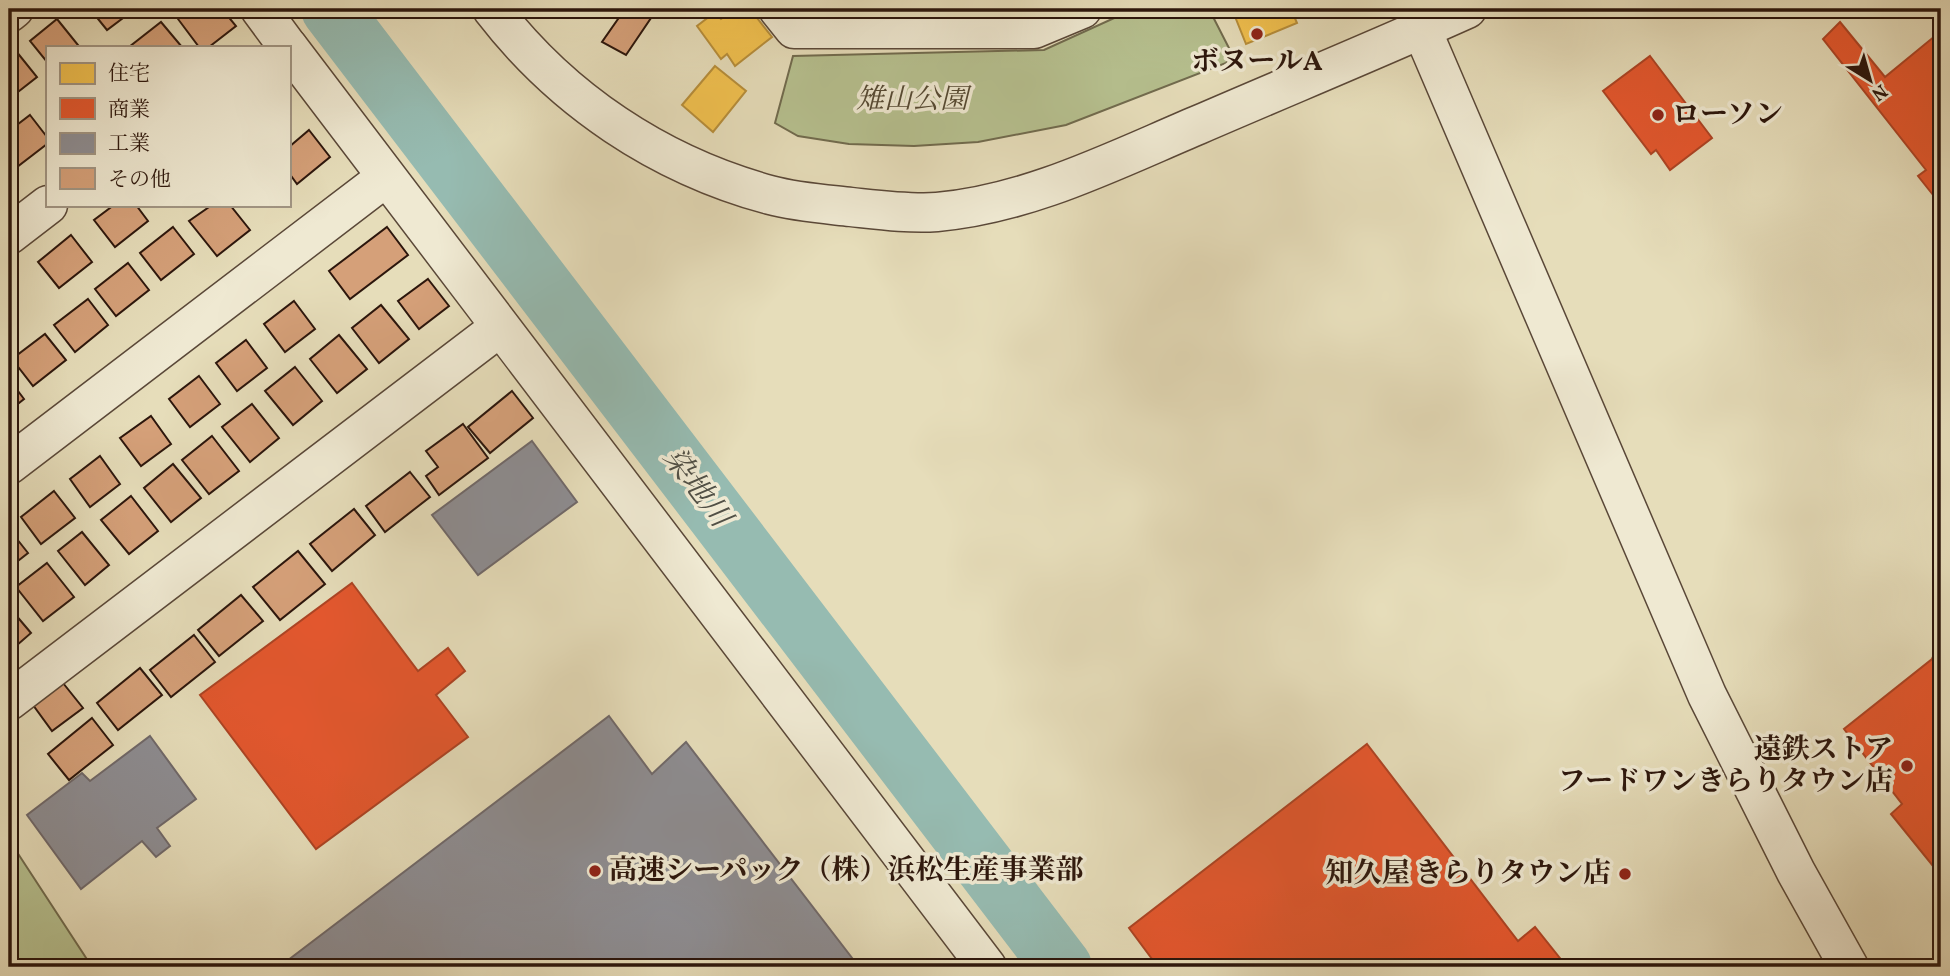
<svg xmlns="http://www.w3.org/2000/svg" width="1950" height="976" font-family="Vollkorn,'Noto Serif JP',serif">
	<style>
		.green { fill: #b6c08f; stroke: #716b4e; stroke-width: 2 }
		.homes { fill: #f2c14e; stroke: #b78e3a; stroke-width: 2 }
		.shops { fill: #e4572e; stroke: #ad4424; stroke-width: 2 }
		.industry { fill: #8d8d92; stroke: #70696a; stroke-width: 2 }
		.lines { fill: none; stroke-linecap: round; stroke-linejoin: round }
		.river { stroke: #96bbb1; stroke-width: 60 }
		.building { fill: #d5a079; stroke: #2c160c; stroke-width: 2 }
		.minor-casing { stroke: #5a4838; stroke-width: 41 }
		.minor { stroke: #efe9d2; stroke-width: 38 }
		.poi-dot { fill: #8f2418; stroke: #efe9d2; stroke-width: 2.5 }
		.labels { text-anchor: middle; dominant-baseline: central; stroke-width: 7; stroke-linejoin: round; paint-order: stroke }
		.poi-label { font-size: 28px; font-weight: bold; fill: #2c160c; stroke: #efe9d2; text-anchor: start }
		.park-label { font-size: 28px; font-style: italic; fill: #554933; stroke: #efe9d2 }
		.water-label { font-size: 30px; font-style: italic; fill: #515046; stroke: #efe9d2 }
	</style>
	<rect width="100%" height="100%" fill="#e6ddba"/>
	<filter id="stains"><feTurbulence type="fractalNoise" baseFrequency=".00286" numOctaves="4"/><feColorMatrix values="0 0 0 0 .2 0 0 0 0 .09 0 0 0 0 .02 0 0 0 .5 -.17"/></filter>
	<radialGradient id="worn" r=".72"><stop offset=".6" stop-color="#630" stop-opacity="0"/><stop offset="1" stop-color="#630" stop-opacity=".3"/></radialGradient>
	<g class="green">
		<path d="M1134,9H1209L1232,54L1226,63L1066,125L978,142L914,146L849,144L798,136L775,123L793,56L1044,50Z"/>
		<path d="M9,841L15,849L92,967H9Z"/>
	</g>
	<g class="homes">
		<path d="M735,9H750L772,37L735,66L727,54L721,59L697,26L714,13L721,19Z"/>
		<path d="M1232,9H1291L1297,23L1246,44Z"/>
		<path d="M715,66L746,91L713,132L682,105Z"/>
	</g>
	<g class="shops">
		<path d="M1840,22L1885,77L1941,31V205L1918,176L1926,170L1823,39Z"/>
		<path d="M1650,56L1712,138L1670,170L1656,150L1651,154L1603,91Z"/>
		<path d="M352,583L418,671L448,648L465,671L436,695L468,737L316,849L200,695Z"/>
		<path d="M1941,638V876L1891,814L1902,804L1844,729L1932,659Z"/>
		<path d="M1367,744L1518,941L1535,927L1567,967H1158L1129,928Z"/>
	</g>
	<g class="industry">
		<path d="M532,441L577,502L478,575L432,515Z"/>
		<path d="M609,716L652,774L686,742L859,967H279Z"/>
		<path d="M150,736L196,799L157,828L170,846L156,857L142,841L81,889L27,815L82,773L90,781Z"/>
	</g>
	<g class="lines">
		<path class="river" d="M331,9L1062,967"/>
	</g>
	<g class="building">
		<path d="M90,9H135L107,30Z"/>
		<path d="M189,9H222L236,26L209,47H199L178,19Z"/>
		<path d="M625,9H643L653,15L626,55L602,42Z"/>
		<path d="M57,19L78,45L75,47H47V62L30,41Z"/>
		<path d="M161,22L182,47H129Z"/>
		<path d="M16,51L37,77L9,99V56Z"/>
		<path d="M30,115L47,137V144L17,167L9,156V131Z"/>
		<path d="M309,130L330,157L297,184L289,173V147Z"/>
		<path d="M114,205H136L148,221L115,247L94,220Z"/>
		<path d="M212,205H230L250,230L217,256L189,221Z"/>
		<path d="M173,227L194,254L161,280L140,253Z"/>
		<path d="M387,227L408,255L350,299L329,271Z"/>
		<path d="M71,235L92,262L59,288L38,262Z"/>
		<path d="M128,263L149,290L116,316L95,289Z"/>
		<path d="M428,279L449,306L419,329L398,301Z"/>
		<path d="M88,299L108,325L75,352L54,325Z"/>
		<path d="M294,301L315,329L285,352L264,324Z"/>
		<path d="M381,305L409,339L379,363L352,328Z"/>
		<path d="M45,334L66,360L33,386L12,359Z"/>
		<path d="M339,335L367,369L337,393L310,359Z"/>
		<path d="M246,340L267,368L237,391L216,363Z"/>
		<path d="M295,367L322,401L293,425L265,391Z"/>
		<path d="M199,376L220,404L190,427L169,399Z"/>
		<path d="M9,379L24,399L9,411Z"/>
		<path d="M512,391L533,418L490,453L468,427Z"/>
		<path d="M252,404L279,438L250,462L222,427Z"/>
		<path d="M151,416L171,444L141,466L120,438Z"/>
		<path d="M463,424L488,458L439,495L426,476L438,467L426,451Z"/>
		<path d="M212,436L239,471L209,494L182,460Z"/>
		<path d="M100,456L120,484L90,507L70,479Z"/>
		<path d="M173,464L201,498L171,522L144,488Z"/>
		<path d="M410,472L430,497L385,532L366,506Z"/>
		<path d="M54,491L75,518L41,544L21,517Z"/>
		<path d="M131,496L158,531L129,554L101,520Z"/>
		<path d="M354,509L375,535L332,571L310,544Z"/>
		<path d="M9,529L28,553L9,568Z"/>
		<path d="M82,532L109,565L85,585L58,551Z"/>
		<path d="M298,551L325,584L280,620L253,587Z"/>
		<path d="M47,563L74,597L43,621L16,587Z"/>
		<path d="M241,595L263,621L219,656L198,630Z"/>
		<path d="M9,607L31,633L9,652Z"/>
		<path d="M194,635L215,662L171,697L150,670Z"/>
		<path d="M140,668L162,695L118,730L97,703Z"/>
		<path d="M63,683L83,708L52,731L33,705Z"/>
		<path d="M92,718L113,745L69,780L48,754Z"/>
	</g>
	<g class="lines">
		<g class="minor-casing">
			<g id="minor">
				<path d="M260,9L288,47"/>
				<path d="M492,9C562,100 659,165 770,195C796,202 824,204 851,207C879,210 909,214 937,212C1029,204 1115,160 1198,125C1288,86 1378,49 1467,9"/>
				<path d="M778,9L794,29H1034L1082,9"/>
				<path d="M1413,9L1707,695L1796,872L1849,967"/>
				<path d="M9,13L14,9"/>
				<path d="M289,48L987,967"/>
				<path d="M9,235L48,205"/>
				<path d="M9,465L385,178"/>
				<path d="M9,701L500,327"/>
			</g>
		</g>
		<use href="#minor" class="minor"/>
	</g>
	<g class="poi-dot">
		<circle cx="1257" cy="34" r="7"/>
		<circle cx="1658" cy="115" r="7"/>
		<circle cx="1907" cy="766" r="7"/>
		<circle cx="595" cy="871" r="7"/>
		<circle cx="1625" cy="874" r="7"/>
	</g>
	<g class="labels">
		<g class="poi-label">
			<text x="1257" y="62" text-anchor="middle">ボヌールA</text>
			<text x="1672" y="115">ローソン</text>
			<text x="1893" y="750" text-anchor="end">遠鉄ストア<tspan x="1893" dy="32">フードワンきらりタウン店</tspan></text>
			<text x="609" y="871">高速シーパック（株）浜松生産事業部</text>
			<text x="1611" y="874" text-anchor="end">知久屋 きらりタウン店</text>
		</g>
		<g class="park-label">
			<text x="912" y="100">雉山公園</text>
		</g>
		<g class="water-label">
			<text transform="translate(696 488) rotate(53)">染地川</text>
		</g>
	</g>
	<rect width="1950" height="976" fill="none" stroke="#e6ddba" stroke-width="35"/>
	<rect x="10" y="10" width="1929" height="955" fill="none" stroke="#2c160c" stroke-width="3.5"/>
	<rect x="18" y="18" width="1915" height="941" fill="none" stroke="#2c160c" stroke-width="2"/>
	<rect x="46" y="46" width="245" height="161" fill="#efe9d2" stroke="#a19583" stroke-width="2"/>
	<rect x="60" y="63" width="35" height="21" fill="#f2c14e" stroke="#a19583" stroke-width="2"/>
	<text x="108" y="80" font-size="21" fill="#2c160c">住宅</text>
	<rect x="60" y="98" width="35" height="21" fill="#e4572e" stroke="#a19583" stroke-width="2"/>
	<text x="108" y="116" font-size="21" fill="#2c160c">商業</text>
	<rect x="60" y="133" width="35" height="21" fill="#8d8d92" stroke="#a19583" stroke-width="2"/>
	<text x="108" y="150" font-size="21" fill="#2c160c">工業</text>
	<rect x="60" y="168" width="35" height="21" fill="#d5a079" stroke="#a19583" stroke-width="2"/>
	<text x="108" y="186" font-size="21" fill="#2c160c">その他</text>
	<g transform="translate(1870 80) rotate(143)" stroke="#efe9d2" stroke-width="5" paint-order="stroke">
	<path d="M0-5L12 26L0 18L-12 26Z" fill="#2c160c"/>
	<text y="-10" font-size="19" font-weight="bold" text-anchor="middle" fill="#2c160c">N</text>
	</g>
	<rect width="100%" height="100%" filter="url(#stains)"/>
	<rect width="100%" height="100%" fill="url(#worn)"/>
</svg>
